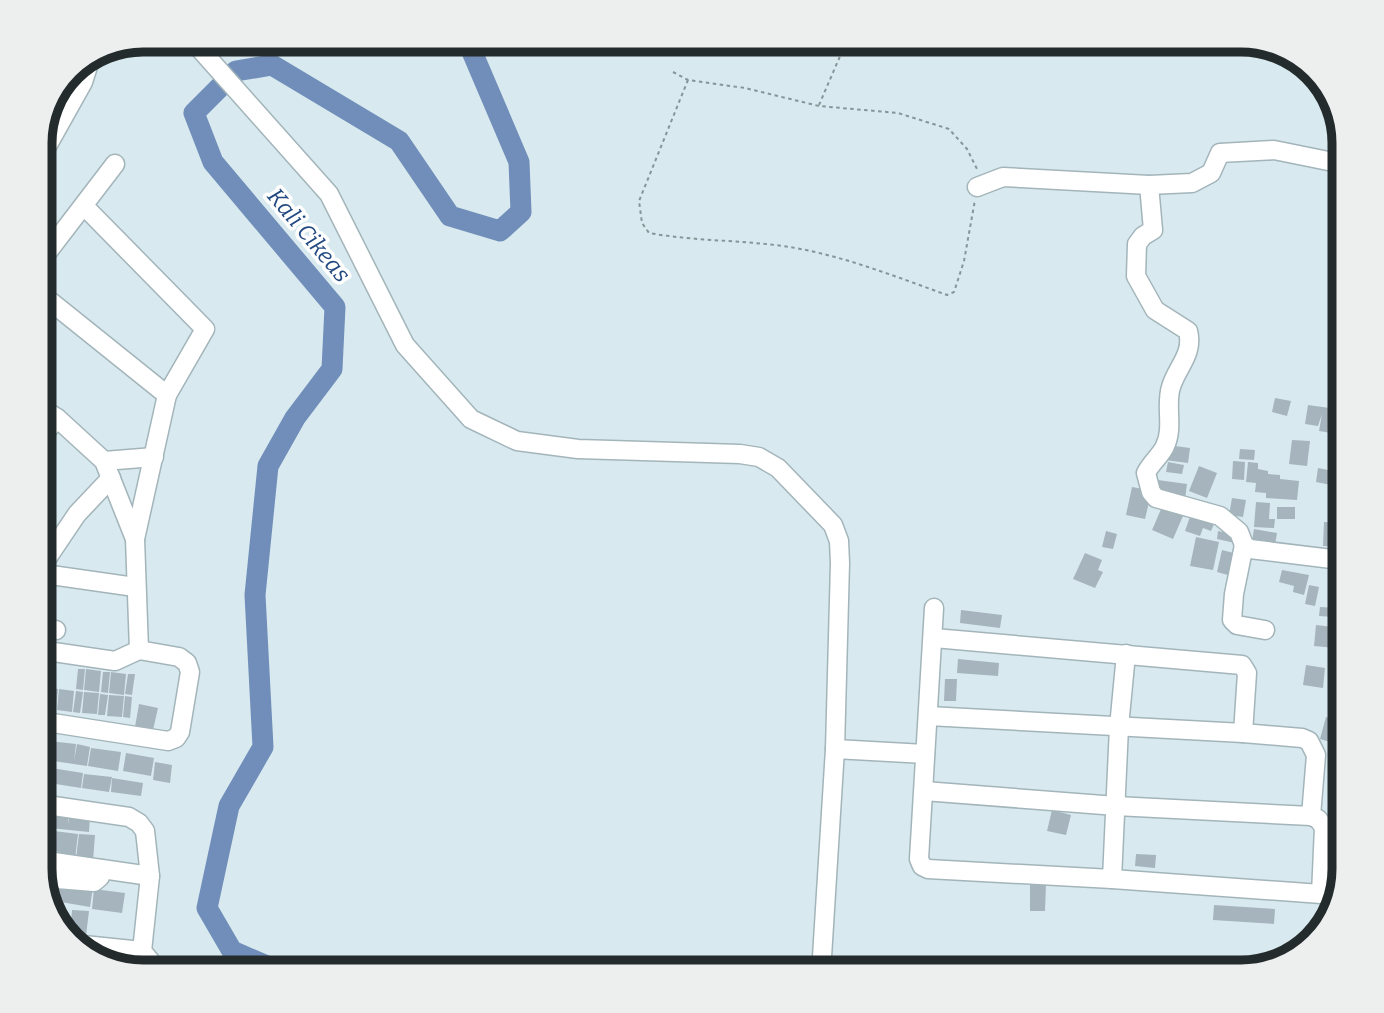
<svg xmlns="http://www.w3.org/2000/svg" width="1384" height="1013" font-family="Bitter,serif">
	<style>
		.lines { fill: none; stroke-linecap: round; stroke-linejoin: round }
		.river { stroke: #708eb9; stroke-width: 21 }
		.building { fill: #a6b4bd }
		.minor-casing { stroke: #a3b5ba; stroke-width: 21 }
		.path { stroke: #879498; stroke-width: 2; stroke-dasharray: 3.5 3.5; stroke-linecap: butt }
		.minor { stroke: #fff; stroke-width: 18 }
		.labels { text-anchor: middle; dominant-baseline: central; stroke-width: 7; stroke-linejoin: round; paint-order: stroke }
		.water-label { font-size: 23px; font-style: italic; fill: #224981; stroke: #fff }
		.rim { fill: none; stroke: #242b2d; stroke-width: 9 }
	</style>
	<rect width="100%" height="100%" fill="#d8eaef"/>
	<g class="lines">
		<path class="river" d="M283,973L232,951L207,908L229,806L263,747L255,595L268,466L295,418L332,369L335,307L213,162L194,113L236,71L272,65L399,141L450,216L500,231L521,212L519,162L467,40"/>
	</g>
	<g class="building">
		<path d="M1275,398L1291,401L1287,416L1272,412Z"/>
		<path d="M1308,405L1344,410V435L1319,431L1322,414L1318,426L1305,424Z"/>
		<path d="M1292,440L1310,441L1307,466L1289,464Z"/>
		<path d="M1167,445L1190,448L1188,463L1165,460Z"/>
		<path d="M1240,449L1255,450L1254,460L1239,459Z"/>
		<path d="M1233,461L1245,462L1244,480L1232,479Z"/>
		<path d="M1168,462L1184,465L1182,474L1166,472Z"/>
		<path d="M1248,462L1258,463V469L1268,471V474L1280,475V479L1299,481L1297,500L1266,498V493L1255,492L1256,483L1246,482Z"/>
		<path d="M1199,466L1217,473L1207,498L1189,491Z"/>
		<path d="M1318,468L1343,473L1341,487L1316,482Z"/>
		<path d="M1158,480L1187,484L1185,499L1155,495Z"/>
		<path d="M1132,487L1143,489L1141,496L1150,498L1145,519L1126,515Z"/>
		<path d="M1329,497L1344,499V521L1331,520L1332,507L1328,506Z"/>
		<path d="M1232,498L1246,500L1243,517L1229,515Z"/>
		<path d="M1256,502L1270,503L1269,519H1275L1274,528L1254,527Z"/>
		<path d="M1162,507L1183,516L1173,539L1152,530Z"/>
		<rect x="1277" y="507" width="18" height="12"/>
		<path d="M1192,511L1215,522L1211,531L1203,528L1200,536L1185,531Z"/>
		<path d="M1324,522L1341,523L1340,547L1323,546Z"/>
		<path d="M1254,529L1277,533L1275,545L1252,541Z"/>
		<path d="M1106,531L1117,534L1113,549L1102,547Z"/>
		<path d="M1218,531L1236,535L1235,543L1217,539Z"/>
		<path d="M1196,537L1219,542L1213,570L1190,566Z"/>
		<path d="M1222,550L1241,555L1235,577L1217,572Z"/>
		<path d="M1085,553L1102,560L1098,570L1103,572L1095,588L1073,579Z"/>
		<path d="M1282,570L1309,575L1304,595L1293,592L1294,586L1279,582Z"/>
		<path d="M1309,585L1319,587L1315,606L1305,604Z"/>
		<path d="M1320,607L1335,608L1334,617L1319,616Z"/>
		<path d="M961,610L1002,615L1000,628L960,623Z"/>
		<path d="M1316,625L1333,627L1336,648L1314,646Z"/>
		<path d="M958,659L999,663L998,676L957,673Z"/>
		<path d="M1306,665L1325,668L1323,688L1303,685Z"/>
		<path d="M40,666L52,667L50,687H40Z"/>
		<path d="M78,669H85L83,690L76,689Z"/>
		<path d="M86,669L101,671L99,692L84,690Z"/>
		<path d="M103,672H110L108,693L101,692Z"/>
		<path d="M111,672L126,674L124,695L109,693Z"/>
		<path d="M128,674H135L132,695L125,694Z"/>
		<path d="M945,679H957L956,701H944Z"/>
		<path d="M51,688L58,689L56,710L49,709Z"/>
		<path d="M40,689H49L47,710L40,709Z"/>
		<path d="M59,689L74,691L72,712L57,710Z"/>
		<path d="M76,691L83,692L80,713L73,712Z"/>
		<path d="M84,692L99,693L97,714L82,713Z"/>
		<path d="M100,694L108,695L105,715H98Z"/>
		<path d="M109,695L124,696L122,717L107,716Z"/>
		<path d="M125,696L132,697L130,718L123,717Z"/>
		<path d="M1334,696L1344,697V711L1332,709Z"/>
		<path d="M139,704L158,708L153,730L135,727Z"/>
		<path d="M1326,717L1343,722L1337,744L1320,739Z"/>
		<path d="M40,740L76,744L74,761L77,744L90,747L87,766L40,759Z"/>
		<path d="M91,748L121,752L118,771L88,766Z"/>
		<path d="M126,753L154,758L151,776L123,771Z"/>
		<path d="M155,762L172,765L170,783L153,780Z"/>
		<path d="M45,767L83,773L81,788L43,782Z"/>
		<path d="M84,774L112,777L109,792L82,788Z"/>
		<path d="M112,778L143,783L141,796L111,792Z"/>
		<path d="M40,810L69,814L68,824L70,815L90,817L89,832L40,827Z"/>
		<path d="M1052,810L1071,815L1066,835L1047,831Z"/>
		<path d="M46,830L78,834L75,859L59,857L60,852L44,850Z"/>
		<path d="M79,834L95,835L93,861L76,859Z"/>
		<path d="M1136,854L1156,855L1155,868L1135,866Z"/>
		<path d="M42,882L54,883L52,903L48,902Z"/>
		<path d="M58,882L93,887L90,907L55,901Z"/>
		<path d="M1030,883H1046L1045,911H1030Z"/>
		<path d="M94,889L125,893L122,913L92,909Z"/>
		<path d="M1214,905L1275,909L1274,924L1213,920Z"/>
		<path d="M72,910L89,911L86,936L70,934Z"/>
	</g>
	<g class="lines">
		<g class="minor-casing">
			<g id="minor">
				<path d="M192,40L329,194L405,345L471,419L517,441L578,449L740,454L759,457L778,468L833,525L839,541L840,563L835,749L821,973"/>
				<path d="M41,157L83,82L90,60"/>
				<path d="M1149,185L1153,230L1143,236L1137,244L1136,276L1155,310L1188,331C1194,354 1177,367 1171,387C1165,405 1174,428 1165,446C1162,454 1151,463 1146,473L1151,492L1156,498L1220,516L1239,532L1244,545L1250,549L1340,560C1348,586 1340,618 1338,645L1344,649"/>
				<path d="M977,187L1003,177L1149,185L1192,183L1211,173L1220,153L1274,150L1343,164L1344,193"/>
				<path d="M84,206L205,329L167,395L135,539L139,650"/>
				<path d="M40,262L115,164"/>
				<path d="M40,293L167,395"/>
				<path d="M40,407L57,418L104,461L135,539"/>
				<path d="M40,439L57,418"/>
				<path d="M104,461L154,457"/>
				<path d="M1244,545L1234,594L1232,620L1237,625L1265,630"/>
				<path d="M44,574L135,587"/>
				<path d="M40,595L46,560L77,514L111,478"/>
				<path d="M934,608L919,859L922,866L928,869L1112,879L1335,895"/>
				<path d="M40,627L56,630"/>
				<path d="M934,638L1242,665L1247,673L1243,733"/>
				<path d="M928,716L1243,733L1302,738L1309,741L1316,755L1311,816"/>
				<path d="M40,721L168,741L176,738L180,732L190,672L187,663L179,657L139,650L115,661L40,650"/>
				<path d="M835,749L925,754"/>
				<path d="M924,791L1116,806L1311,816L1318,819L1324,827L1321,894"/>
				<path d="M40,804L129,817L139,823L145,831L150,876L142,951L160,973"/>
				<path d="M40,860L150,876"/>
				<path d="M45,878L94,882L100,877L101,869"/>
				<path d="M1112,879L1119,727L1126,654"/>
				<path d="M74,944L142,951L141,972"/>
			</g>
		</g>
		<g class="path">
			<path d="M673,72L688,80L745,88L819,106L898,113L949,129L967,149L978,171"/>
			<path d="M688,80L639,201L642,223L649,233C694,241 738,240 783,246C839,254 894,276 947,295L954,292L964,261L975,200"/>
			<path d="M819,105L847,40"/>
		</g>
		<use href="#minor" class="minor"/>
	</g>
	<g class="labels">
		<g class="water-label">
			<text transform="translate(309 235) rotate(50)">Kali Cikeas</text>
		</g>
	</g>
	<path d="M0 0H1384V1013H0ZM143 52H1241A91 91 0 0 1 1332 143V869A91 91 0 0 1 1241 960H143A91 91 0 0 1 52 869V143A91 91 0 0 1 143 52Z" fill="#edeeee" fill-rule="evenodd"/>
	<path class="rim" d="M143 52H1241A91 91 0 0 1 1332 143V869A91 91 0 0 1 1241 960H143A91 91 0 0 1 52 869V143A91 91 0 0 1 143 52Z"/>
</svg>
